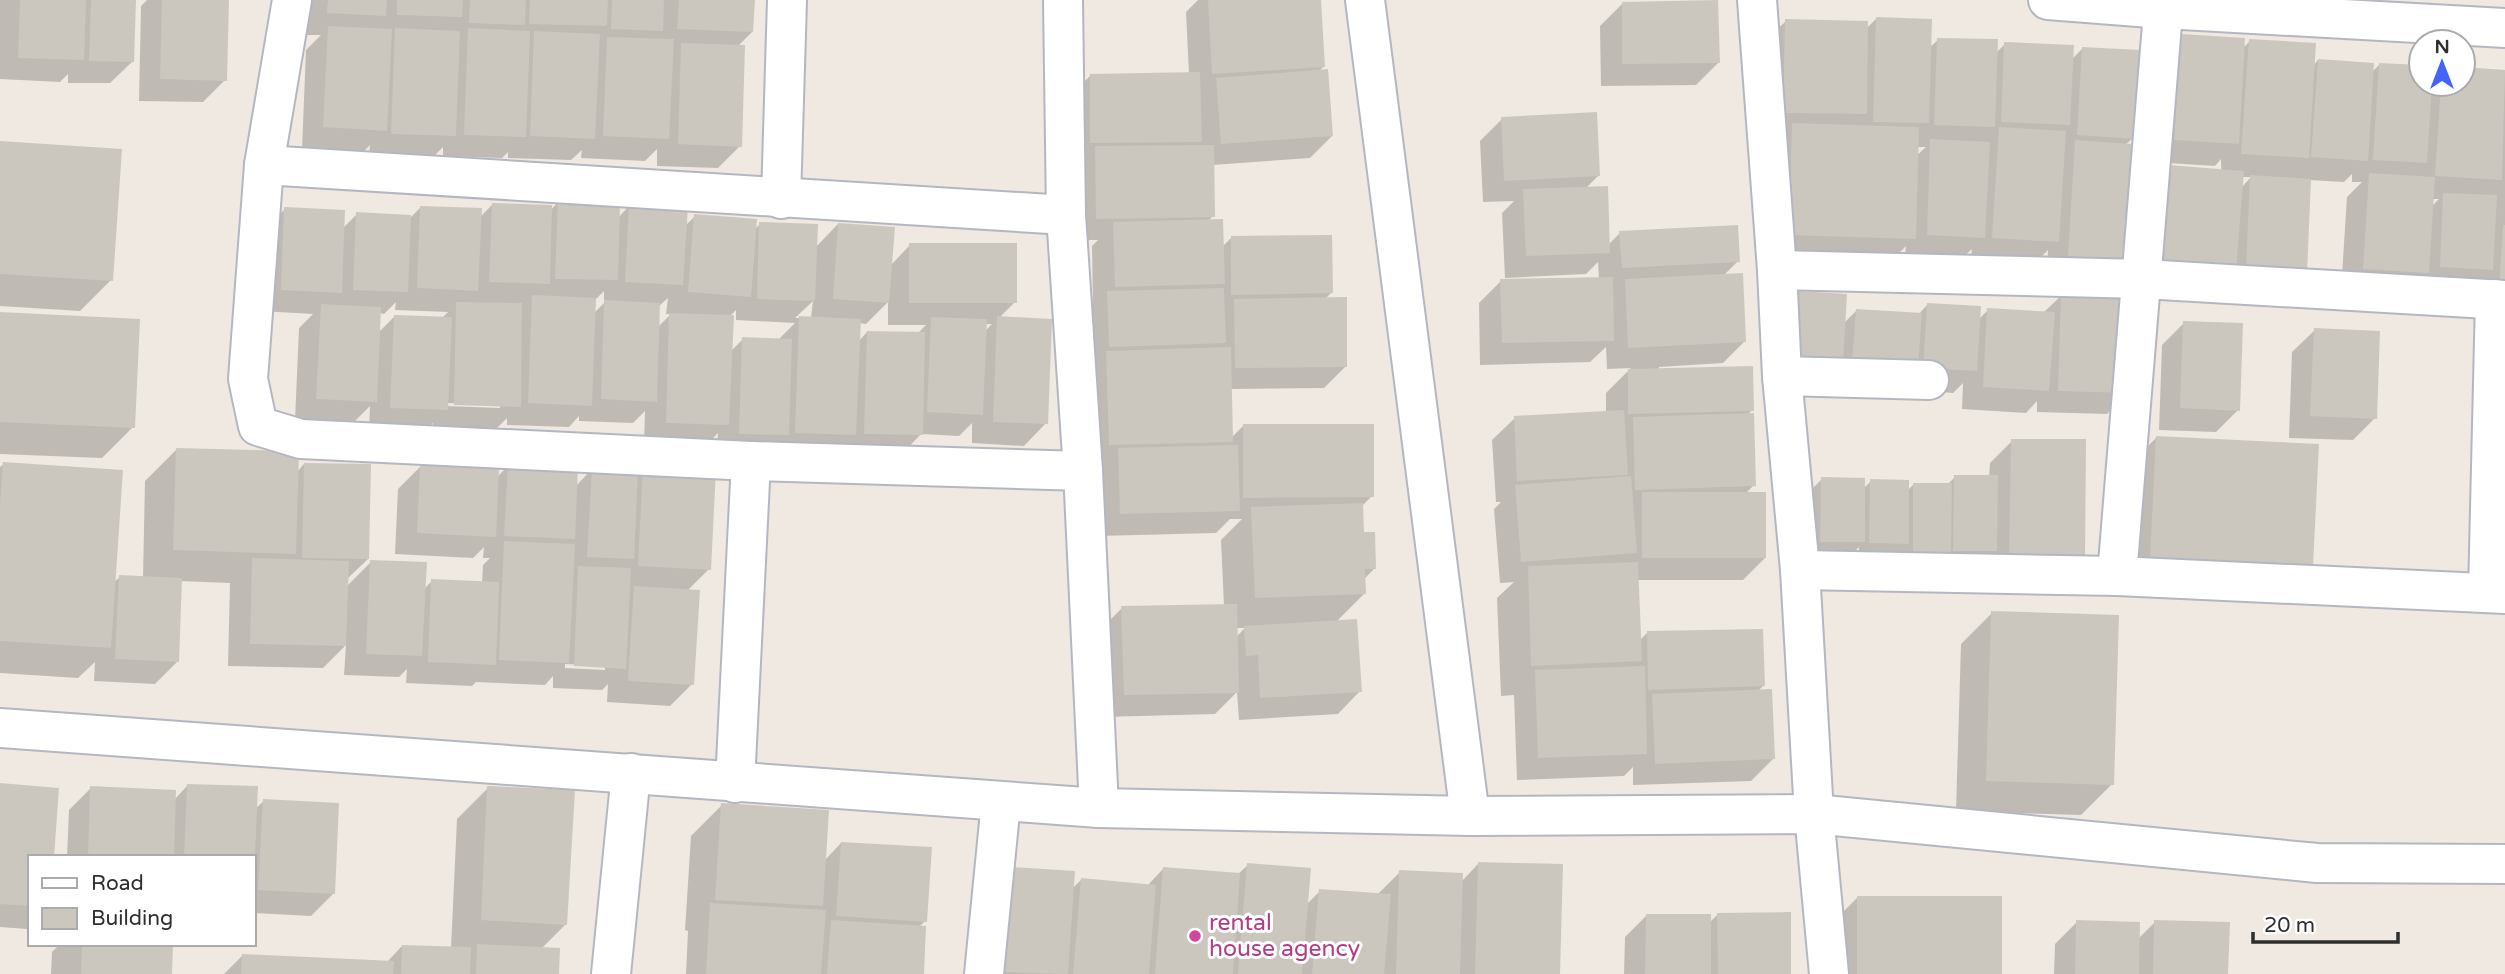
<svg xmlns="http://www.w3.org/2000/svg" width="2505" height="974" font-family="'Varela Round',sans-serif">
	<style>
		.shadow { fill: #0003; fill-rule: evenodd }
		.building { fill: #cbc7bf }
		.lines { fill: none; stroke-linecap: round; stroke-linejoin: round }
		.minor-casing { stroke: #b4b7c1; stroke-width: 42 }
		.minor { stroke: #fff; stroke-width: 38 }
		.hotel-dot { fill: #d1479c; stroke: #fff; stroke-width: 2.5 }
		.labels { text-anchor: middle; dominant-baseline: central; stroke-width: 6; stroke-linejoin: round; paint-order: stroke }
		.hotel-label { font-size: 23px; fill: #b23c85; stroke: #fff; text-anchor: start }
	</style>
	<rect width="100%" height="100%" fill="#efe9e1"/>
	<g class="shadow">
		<path d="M0,0H134L133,61L110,83H68V74L60,82L0,79Z"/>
		<path d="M147,0H227L225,80L203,102L139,101L141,6Z"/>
		<path d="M308,0H753L752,32L737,47L740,146L718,168L657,166V149L645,161L581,158L582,150L571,160L508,158V152L502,158L443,156V147L432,158L369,155L370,145L363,152L302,149L306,50L321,35H306Z"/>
		<path d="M1198,0H1319L1324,66L1318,72L1332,136L1310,158L1212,165L1213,216L1208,221L1222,247L1231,238L1332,292L1325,299L1346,366L1324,388L1230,389L1231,438L1243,426L1372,496L1361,507L1362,534L1375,568L1364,579V594L1336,622L1360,691L1338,714L1239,720L1237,692L1215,714L1102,717L1100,630L1122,608L1224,606L1221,540L1242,519H1230L1216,533L1098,536L1086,315L1093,308L1092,246L1098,240H1074L1068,98L1090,76L1189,74L1186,12ZM1236,628H1245L1236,637Z"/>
		<path d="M1622,4L1718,63L1696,85L1601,86L1600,26Z"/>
		<path d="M1876,19L1929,48L1938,40L1996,53L2005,44L2071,60L2083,48L2133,138L2125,145L2124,259L2047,278L2048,250L2035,263L1971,259L1972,249L1961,259L1905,257L1906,246L1883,269L1759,266L1763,43L1786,21L1866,29ZM1916,147H1926L1916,156Z"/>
		<path d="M2182,36L2243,48L2250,41L2313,66L2318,60L2371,73L2380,64L2421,67V84H2463V69L2505,72V314L2341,291L2347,197L2362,182H2352V174L2344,182L2309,180L2305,272L2225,291L2221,159L2215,166L2153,162L2159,58ZM2242,177H2251L2241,188ZM2432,199H2439L2431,207Z"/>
		<path d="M1502,119L1598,176L1586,188L1608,245L1620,233L1738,261L1723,276L1745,341L1723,363L1659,367V370L1752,410L1747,415L1754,485L1745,494L1765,558L1743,580H1637L1639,641L1647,633L1763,686L1758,691L1773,759L1751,781L1633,785V767L1624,776L1517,780L1514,695L1501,696L1497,598L1514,582L1500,583L1494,509L1501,502H1496L1492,440L1515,418L1606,412V393L1631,368L1607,369L1606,347L1590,362L1480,365L1479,303L1501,281L1599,279L1598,262L1586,274L1505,278L1502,213L1514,201L1483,202L1480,141Z"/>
		<path d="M0,143L111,280L80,311L0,306Z"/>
		<path d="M558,202L618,218L630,205L685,226L695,216L755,229L760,224L815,248L838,224L891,265L910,245L1015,302L999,318L1046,423L1024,446L972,443V423L959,436L921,434L899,457L717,455L718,433L705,446L644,444L645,411L633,423L579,421V416L569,427L507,425V418L497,428L433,426V423L424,431L369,430L370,406L353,423L295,420L299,328L313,314L260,311L263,231L285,209L343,228L357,214L409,219L420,208L479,218L493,204L550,211ZM604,291V303L594,313V301ZM668,298L666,314H671L658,327V307ZM813,301L811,318H795ZM396,302L395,310L448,312L442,318L394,317L378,333L379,313L384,314ZM888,302V325H926L917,334L867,332L858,342L859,323L866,324ZM736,310V320L795,323L778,340L743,339L730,352L729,317ZM985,324H992L985,331ZM446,403L500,404V408L445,406Z"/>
		<path d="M1800,293L1843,324L1856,311L1918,315L1928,304L1979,319L1988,310L2043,313L2062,295L2129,392L2107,414L2037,412V401L2026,413L1962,409L1963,383L1953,393L1831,383L1777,315Z"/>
		<path d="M0,314L133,427L102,458L0,454Z"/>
		<path d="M2184,323L2238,410L2216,432L2159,430L2162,345Z"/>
		<path d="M2315,330L2375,418L2353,440L2289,438L2292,352Z"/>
		<path d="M2156,438L2311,566L2120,589L2125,469Z"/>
		<path d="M2012,441L2083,559L1859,554V547L1842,564H1799L1800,501L1822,479L1864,488L1871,481L1907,491L1913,485H1947L1955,477H1989L1990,463Z"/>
		<path d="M176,450L297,472L304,464L368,559L347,579V586L371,562L424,589L432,581L482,583L483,565L490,558H483L484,547L473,558L395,554L398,489L420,467L497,477L509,465L576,486L592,469L643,467L709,569L687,591L692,684L670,706L607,702L608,684L602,690L553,688V676L545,685L476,682L472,686L406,683L407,669L399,677L344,675L346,645L323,668L228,666L230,583L180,581L177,662L155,684L94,681L95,662L78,678L0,673V467L4,464L113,583L120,577L143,578L145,481ZM565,664L605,666V670L565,668Z"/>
		<path d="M1992,613L2112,784L2081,815L1956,811L1961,644Z"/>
		<path d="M0,785L30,857V926L27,929L0,927Z"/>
		<path d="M187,786L255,809L264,801L333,894L311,916L254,913V857H67L69,810L91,788L174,800Z"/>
		<path d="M488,788L566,924L541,949L557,974H224L243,955L387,962L402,946L451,948L457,819Z"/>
		<path d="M722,805L824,861L841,843L925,921L919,927L922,974H686L688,931L685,930L691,836Z"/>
		<path d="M1479,863L1558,974H984L1081,880L1147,886L1163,869L1238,874L1248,865L1306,905L1320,891L1377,895L1400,872L1461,882Z"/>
		<path d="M1857,898L2000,974H1826V929Z"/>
		<path d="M1718,914L1790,974H1624L1625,937L1647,915L1709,923Z"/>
		<path d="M2077,922L2138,939L2155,922L2227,974H2054L2055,944Z"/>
		<path d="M60,944H171L170,974H51L52,952Z"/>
	</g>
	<g class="building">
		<path d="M20,0H86L84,60L18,58Z"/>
		<path d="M91,0H136L134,62L89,61Z"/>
		<path d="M162,0H229L227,81L160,79Z"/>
		<path d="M328,0H387L386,16L327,13Z"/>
		<path d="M397,0H463L462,17L397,15Z"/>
		<path d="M470,0H526L525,25L469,23Z"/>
		<path d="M530,0H608L607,26L529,24Z"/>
		<path d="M612,0H664L663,31L611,29Z"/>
		<path d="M679,0H755L753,32L677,29Z"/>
		<path d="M1208,0H1321L1325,67L1212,74Z"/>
		<path d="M1718,0L1720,63L1622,64V2Z"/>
		<path d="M1876,17L1932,19L1929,123L1873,122Z"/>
		<path d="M1785,19L1868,21L1867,114L1783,113Z"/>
		<path d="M328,26L392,29L387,131L323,127Z"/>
		<path d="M395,28L460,31L456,136L391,134Z"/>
		<path d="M468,28L530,31L526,137L464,135Z"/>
		<path d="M534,31L600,34L595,139L530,136Z"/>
		<path d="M2181,34L2245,38L2239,144L2174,140Z"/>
		<path d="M607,37L674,39L669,139L603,136Z"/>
		<path d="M1937,38L1998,39L1995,127L1934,125Z"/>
		<path d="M2249,39L2316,43L2309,158L2241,154Z"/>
		<path d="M2004,42L2074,45L2070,125L2001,122Z"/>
		<path d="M681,43L745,45L742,147L678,144Z"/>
		<path d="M2082,47L2140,50L2134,139L2077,135Z"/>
		<path d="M2318,59L2374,63L2368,161L2311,157Z"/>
		<path d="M2379,63L2421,65V84H2432L2427,163L2373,160Z"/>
		<path d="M2463,67L2505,70L2502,180L2435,176L2441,84H2463Z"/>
		<path d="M1328,69L1333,136L1221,144L1216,78Z"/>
		<path d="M1200,72L1202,142L1090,143V74Z"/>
		<path d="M1597,112L1600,176L1504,181L1501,117Z"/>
		<path d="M1792,123L1919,127L1916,239L1789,235Z"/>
		<path d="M1999,127L2066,131L2059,242L1992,238Z"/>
		<path d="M1930,139L1990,142L1985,238L1927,235Z"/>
		<path d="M2075,140L2133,144L2125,260L2068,256Z"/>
		<path d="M0,141L122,149L113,281L0,274Z"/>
		<path d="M1214,145L1215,217L1096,219L1095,146Z"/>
		<path d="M2168,165L2244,171L2236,271L2159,264Z"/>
		<path d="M2369,173L2435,177L2429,273L2363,269Z"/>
		<path d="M2250,175L2311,179L2307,273L2246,270Z"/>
		<path d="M1608,186L1610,253L1526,256L1523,189Z"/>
		<path d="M2443,193L2497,195L2493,270L2440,267Z"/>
		<path d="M558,200L620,202L618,280L555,279Z"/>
		<path d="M492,203L552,205L550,284L489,282Z"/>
		<path d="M629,203L688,206L683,285L625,282Z"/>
		<path d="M420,206L482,208L478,291L417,288Z"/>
		<path d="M284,207L345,210L342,293L281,290Z"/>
		<path d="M356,212L411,215L408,292L353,290Z"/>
		<path d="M694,214L757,219L751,297L688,292Z"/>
		<path d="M1223,219L1225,284L1115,287L1113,222Z"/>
		<path d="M759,222L818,224L815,301L757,299Z"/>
		<path d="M838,223L895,227L889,303L833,299Z"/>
		<path d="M1738,225L1740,262L1622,268L1619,231Z"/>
		<path d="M2503,225H2505V291H2499Z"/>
		<path d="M1332,235L1333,293L1231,295V236Z"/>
		<rect x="909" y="243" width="108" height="60"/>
		<path d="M1743,273L1746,342L1628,348L1625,279Z"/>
		<path d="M1613,277L1614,341L1502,343L1500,279Z"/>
		<path d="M1224,288L1226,343L1109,347L1107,291Z"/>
		<path d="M1799,291L1847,294L1843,362L1794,359Z"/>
		<path d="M2061,293L2134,295L2131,393L2058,391Z"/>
		<path d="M532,295L596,298L592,406L528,403Z"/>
		<path d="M1347,297V367L1235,368L1234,299Z"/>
		<path d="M604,300L660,303L657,402L601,399Z"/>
		<path d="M456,302L522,303L521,407L454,405Z"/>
		<path d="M1927,303L1981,306L1977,371L1923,368Z"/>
		<path d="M321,304L381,307L377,402L316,399Z"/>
		<path d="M1987,308L2055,312L2049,391L1983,387Z"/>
		<path d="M1856,309L1922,313L1918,366L1852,362Z"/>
		<path d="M0,312L140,319L135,428L0,422Z"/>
		<path d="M669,313L734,315L729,425L666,423Z"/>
		<path d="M394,315L452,317L448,410L390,408Z"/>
		<path d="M799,316L861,319L856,435L795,433Z"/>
		<path d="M997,316L1052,319L1048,424L993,422Z"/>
		<path d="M931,317L987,319L983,415L927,412Z"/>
		<path d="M2183,321L2243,323L2240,411L2180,408Z"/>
		<path d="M2314,328L2380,331L2377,419L2310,416Z"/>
		<path d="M867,331L925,332L923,435L864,434Z"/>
		<path d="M742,337L792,339L789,435L739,434Z"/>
		<path d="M1231,347L1233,442L1109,445L1106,351Z"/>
		<path d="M1753,366L1754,411L1628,414V369Z"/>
		<path d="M1624,410L1628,475L1517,481L1514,416Z"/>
		<path d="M1754,413L1756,486L1635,490L1633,417Z"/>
		<path d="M1243,424H1374V497L1243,498Z"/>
		<path d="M2156,436L2319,444L2313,566L2150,558Z"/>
		<path d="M2011,439H2086L2085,559L2009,558Z"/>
		<path d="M1238,445L1240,511L1120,514L1118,448Z"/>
		<path d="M176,448L299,451L296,554L173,550Z"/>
		<path d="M3,462L123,470L111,648L0,641V504Z"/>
		<path d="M304,463L371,464L369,559L302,558Z"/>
		<path d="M508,463L578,467L575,539L504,536Z"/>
		<path d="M420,465L499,469L496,537L417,533Z"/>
		<path d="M643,465L716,469L711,570L638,566Z"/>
		<path d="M592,467L638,470L634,559L587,557Z"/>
		<path d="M1954,475H1998L1997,551H1953Z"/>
		<path d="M1631,476L1637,553L1521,562L1515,485Z"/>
		<path d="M1821,477L1865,478V542H1820Z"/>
		<path d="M1870,479L1909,480V544L1869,543Z"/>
		<path d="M1913,483H1952L1951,554H1913Z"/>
		<rect x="1642" y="492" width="124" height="66"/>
		<path d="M1363,503L1364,532H1375L1376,569H1365L1366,594L1255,598L1251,507Z"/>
		<path d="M504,541L575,544L569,663L499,660Z"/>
		<path d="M252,558L349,561L346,646L250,644Z"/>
		<path d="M370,560L427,562L422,656L366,654Z"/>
		<path d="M1638,562L1642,661L1531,666L1528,566Z"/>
		<path d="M578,566L631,568L626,669L574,666Z"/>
		<path d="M119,575L182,578L179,662L115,659Z"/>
		<path d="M431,579L499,582L496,665L428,662Z"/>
		<path d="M634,586L700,590L694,685L628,681Z"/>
		<path d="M1237,604L1239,693L1124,695L1121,606Z"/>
		<path d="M1991,611L2119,615L2114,785L1986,781Z"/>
		<path d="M1357,619L1362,692L1260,698L1258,655L1246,656L1244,626Z"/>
		<path d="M1763,629L1765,686L1648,690L1647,631Z"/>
		<path d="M1645,666L1647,754L1538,758L1535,670Z"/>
		<path d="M1772,689L1775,759L1655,764L1652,694Z"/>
		<path d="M0,783L59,788L54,857H30V906L0,904Z"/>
		<path d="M187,784L258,786L255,857H184Z"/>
		<path d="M90,786L176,790L174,857H88Z"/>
		<path d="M487,786L575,790L567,925L481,920Z"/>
		<path d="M263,799L339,803L335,894L258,890Z"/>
		<path d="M721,803L829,810L823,906L715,900Z"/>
		<path d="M841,842L932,847L927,922L836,916Z"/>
		<path d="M1478,862L1563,864L1560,974H1475Z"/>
		<path d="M1247,863L1311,868L1302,974H1238Z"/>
		<path d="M1011,867L1075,871L1068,974L1004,972Z"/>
		<path d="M1163,867L1240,873L1233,974H1155Z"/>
		<path d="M1399,870L1463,873L1460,974H1396Z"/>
		<path d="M1081,878L1156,885L1149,974H1073Z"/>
		<path d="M1319,889L1391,894L1384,974H1312Z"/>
		<rect x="1857" y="896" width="145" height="78"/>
		<path d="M710,903L826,910L821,974H706Z"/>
		<path d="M1791,912V974H1718L1717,913Z"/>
		<path d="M1646,914H1711V974H1645Z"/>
		<path d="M831,920L926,926L924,974H827Z"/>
		<path d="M2076,920L2140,922L2139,974H2075Z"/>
		<path d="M2154,920L2230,922L2228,974H2153Z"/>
		<path d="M82,944H173L172,974H81Z"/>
		<path d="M477,944L560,948L559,974H476Z"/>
		<path d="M402,945L471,947L470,974H401Z"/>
		<path d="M242,954L394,961L393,974H241Z"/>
	</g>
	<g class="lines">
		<g class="minor-casing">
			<g id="minor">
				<path d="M292,0L264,165L248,379L258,426L301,439L751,461L1083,471"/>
				<path d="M1063,0L1066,215L1083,471L1099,808"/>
				<path d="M1365,0L1470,816"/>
				<path d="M1757,0L1777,270L1782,376L1800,570L1814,814L1829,974"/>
				<path d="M2048,0L2164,9L2505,28"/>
				<path d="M264,165L1066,215"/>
				<path d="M781,199L787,0"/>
				<path d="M1777,270L2143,279L2505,300"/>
				<path d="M1782,376L1929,380"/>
				<path d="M1800,570L2117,576L2505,594"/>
				<path d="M2117,576L2164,0"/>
				<path d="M2488,593L2495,299"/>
				<path d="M0,728L1099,808L1470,816L1814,814L2317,863L2505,864"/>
				<path d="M735,783L751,461"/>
				<path d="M611,974L631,773"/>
				<path d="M984,974L1001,802"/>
			</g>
		</g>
		<use href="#minor" class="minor"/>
	</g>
	<circle class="hotel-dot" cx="1195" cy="936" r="7"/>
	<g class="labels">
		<g class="hotel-label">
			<text x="1209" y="923">rental<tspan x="1209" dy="26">house agency</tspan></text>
		</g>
	</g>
	<rect x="28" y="855" width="228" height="91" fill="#ffffff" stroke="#ababab" stroke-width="2"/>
	<rect x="42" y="878" width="35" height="10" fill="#ffffff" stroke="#ababab" stroke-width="2"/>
	<text x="91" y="890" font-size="21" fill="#2e2e2e">Road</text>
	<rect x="42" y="908" width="35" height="21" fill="#cbc7bf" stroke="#ababab" stroke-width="2"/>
	<text x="91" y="925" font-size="21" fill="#2e2e2e">Building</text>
	<g transform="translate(2442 63)"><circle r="33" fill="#ffffff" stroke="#ababab" stroke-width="2"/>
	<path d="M0-5L12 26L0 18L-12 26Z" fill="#4264fb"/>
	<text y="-10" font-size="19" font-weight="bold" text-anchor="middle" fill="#2e2e2e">N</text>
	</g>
	<path d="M2253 932v10h145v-10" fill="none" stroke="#2e2e2e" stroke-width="3.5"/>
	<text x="2264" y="932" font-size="21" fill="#2e2e2e" stroke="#ffffff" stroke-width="5" paint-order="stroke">20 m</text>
</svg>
